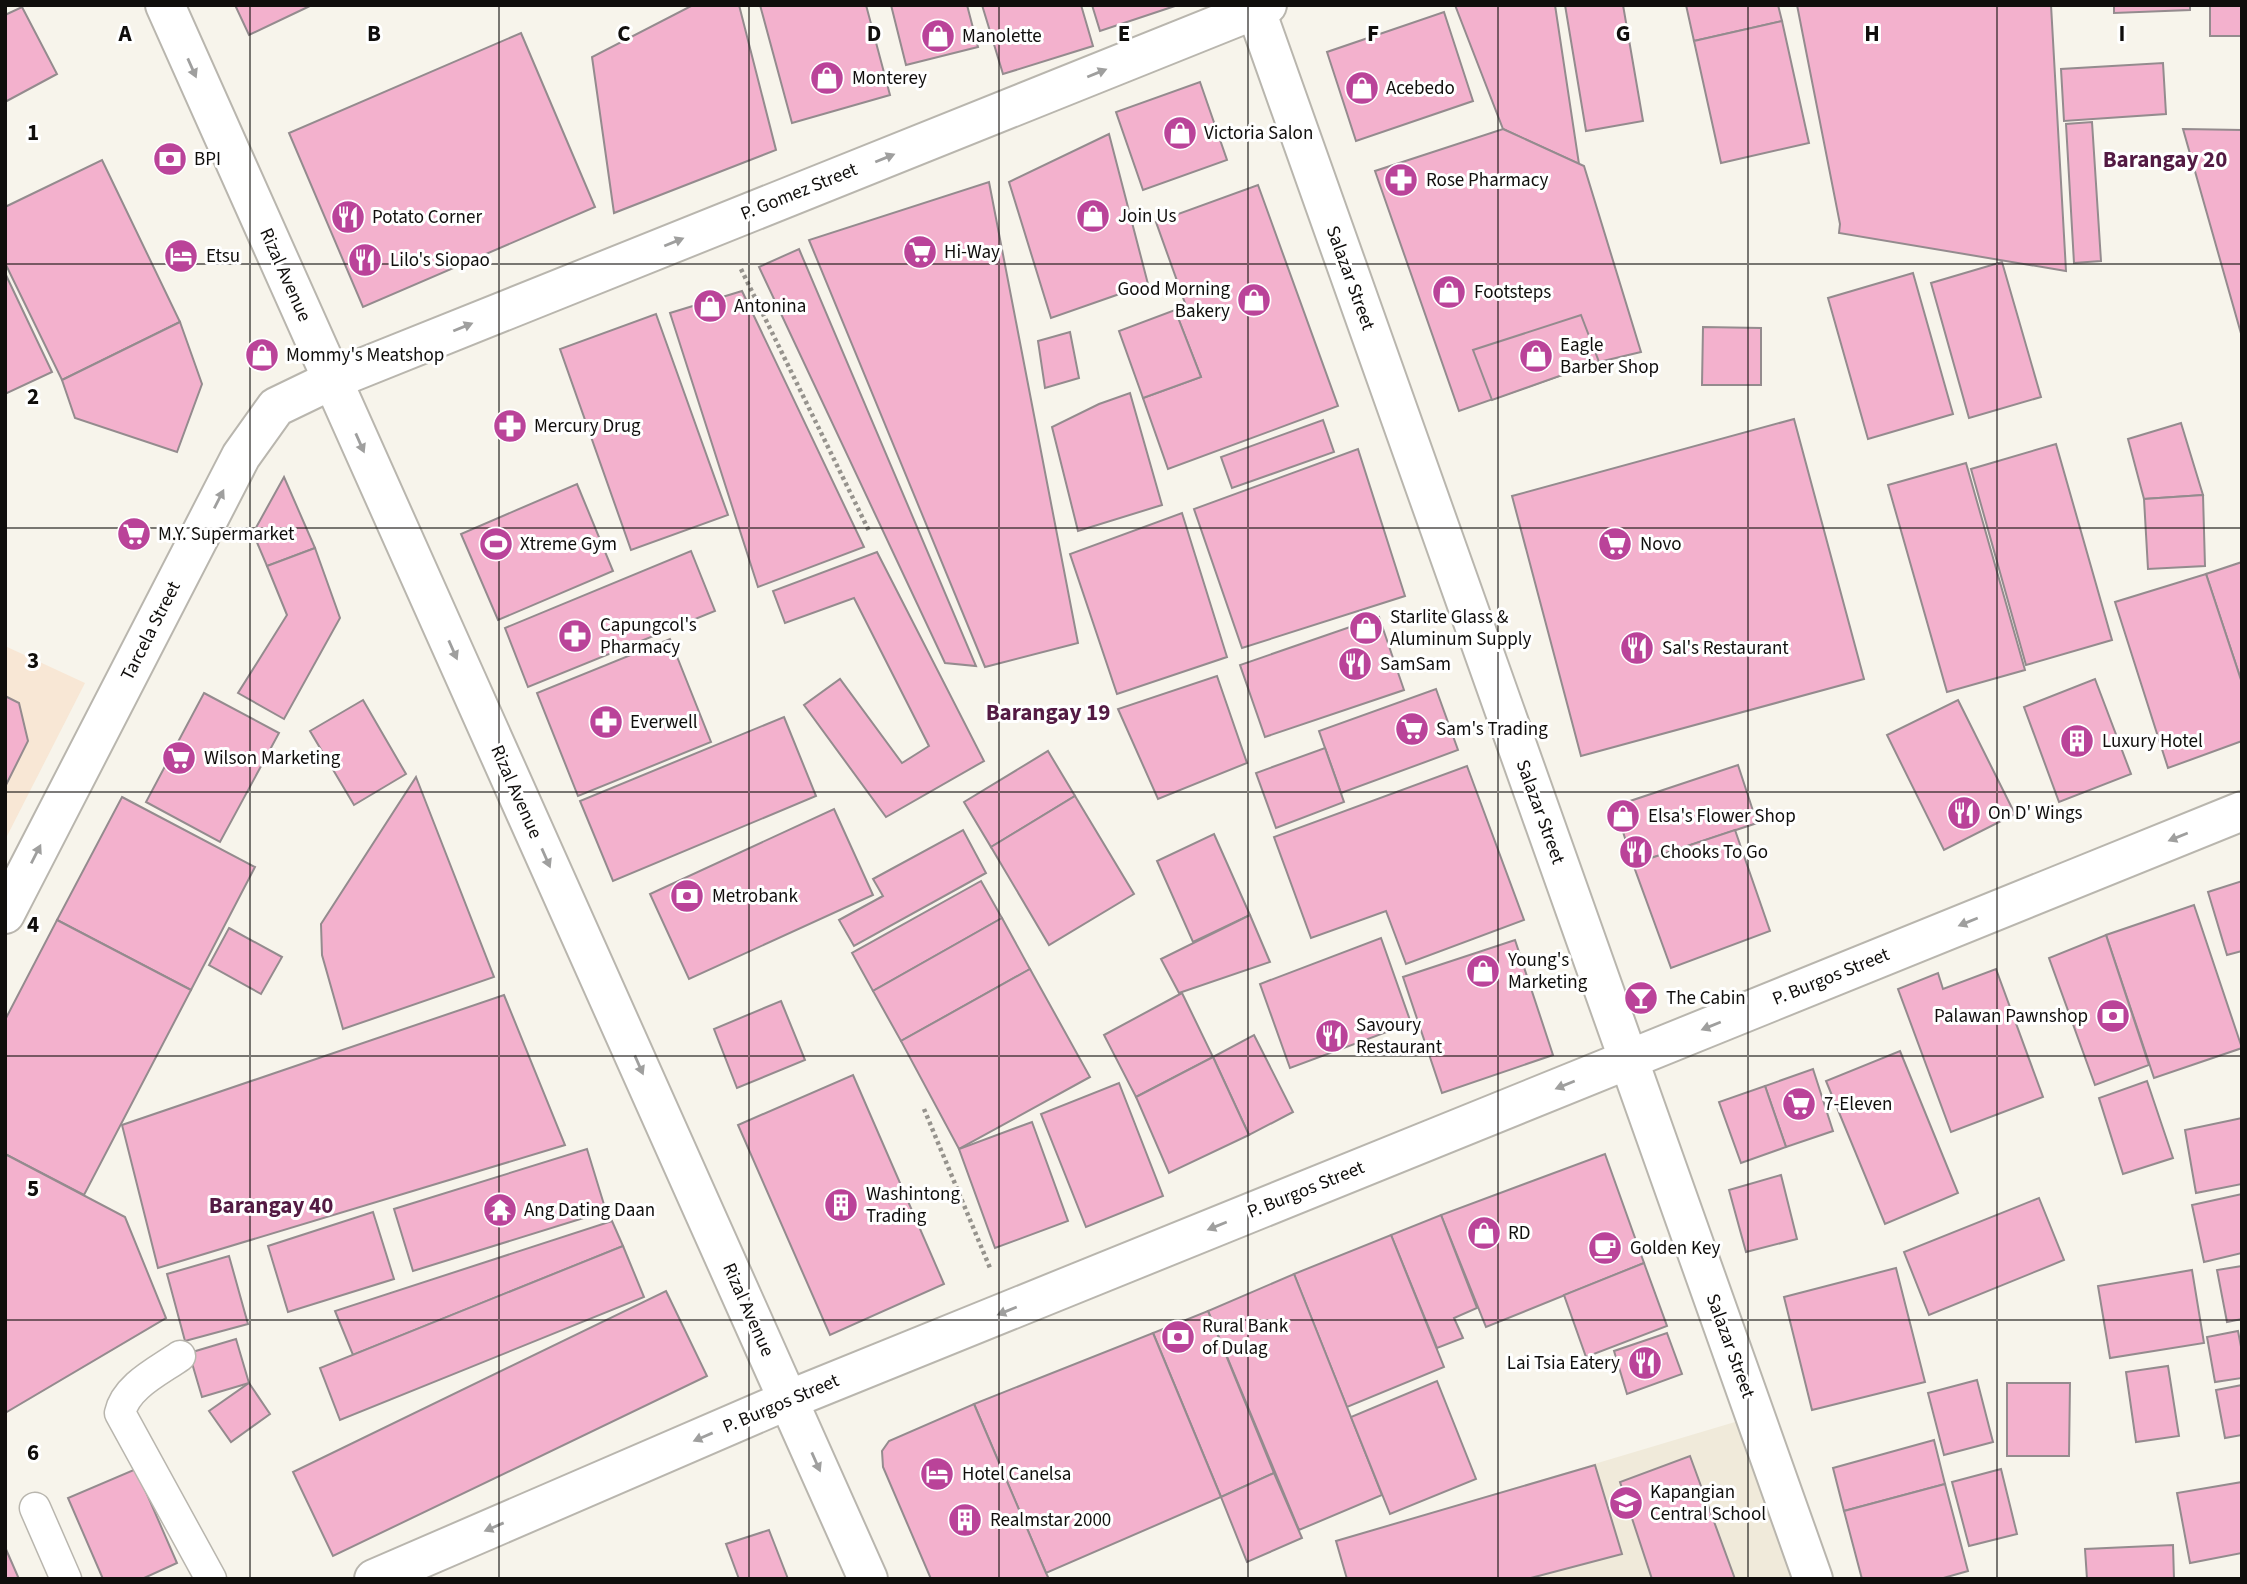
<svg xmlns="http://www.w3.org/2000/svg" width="2247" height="1584" font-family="'Source Sans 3',sans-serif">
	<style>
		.commercial { fill: #f8e7d5 }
		.built { fill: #f0eada }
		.building { fill: #f3b1cd; stroke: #948b8e; stroke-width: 2 }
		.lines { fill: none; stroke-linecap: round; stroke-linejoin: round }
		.lane-casing { stroke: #b9b6ae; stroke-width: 33 }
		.street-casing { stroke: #b9b6ae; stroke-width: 42 }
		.secondary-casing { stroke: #b9b6ae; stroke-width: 42 }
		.primary-casing { stroke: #b9b6ae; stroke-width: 42 }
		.path { stroke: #96938d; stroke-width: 4.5; stroke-dasharray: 3.5 3.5; stroke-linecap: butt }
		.lane { stroke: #fff; stroke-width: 30 }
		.street { stroke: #fff; stroke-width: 38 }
		.secondary { stroke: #fff; stroke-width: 38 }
		.primary { stroke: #fff; stroke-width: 38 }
		.oneway { fill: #9f9f9e }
		.grid { fill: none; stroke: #100e0c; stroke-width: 2; stroke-opacity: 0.55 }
		.labels { text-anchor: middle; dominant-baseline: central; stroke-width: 6; stroke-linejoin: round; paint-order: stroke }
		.poi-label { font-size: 19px; fill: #100e0c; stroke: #fff; text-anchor: start }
		.street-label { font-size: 19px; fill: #100e0c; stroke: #fff }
		.quarter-label { font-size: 23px; font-weight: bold; fill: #531a43; stroke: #fff }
		.grid-label { font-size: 23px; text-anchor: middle; font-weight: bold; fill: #100e0c; stroke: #fff; stroke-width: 6; stroke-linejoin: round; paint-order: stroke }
	</style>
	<rect width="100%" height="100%" fill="#f7f4eb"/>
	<path class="commercial" d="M5,646L85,683L5,840Z"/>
	<path class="built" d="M1755,1416L1813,1579H1347L1336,1541Z"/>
	<g class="building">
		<path d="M235,5H312L249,35Z"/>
		<path d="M693,5H739L776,150L614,213L592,57Z"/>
		<path d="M760,5H866L890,95L792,123Z"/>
		<path d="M891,5H967L978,47L906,65Z"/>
		<path d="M982,5H1081L1093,46L1003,74Z"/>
		<path d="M1092,5H1178L1100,31Z"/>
		<path d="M1455,5H1555L1579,164L1503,129Z"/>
		<path d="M1565,5H1623L1643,121L1586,131Z"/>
		<path d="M1686,5H1778L1782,21L1694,41Z"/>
		<path d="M1797,5H2051L2066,271L1839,233L1840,224Z"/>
		<path d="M2114,5H2190V10L2114,13Z"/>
		<rect x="2210" y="5" width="32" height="31"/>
		<path d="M22,7L57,74L5,102V15Z"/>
		<path d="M1444,12L1473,101L1356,141L1327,52Z"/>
		<path d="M1782,21L1809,143L1721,163L1694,41Z"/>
		<path d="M521,33L595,207L363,307L289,133Z"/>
		<path d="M2163,63L2166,114L2064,121L2061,69Z"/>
		<path d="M1200,82L1227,160L1143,190L1116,112Z"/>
		<path d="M2092,122L2101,261L2074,263L2066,124Z"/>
		<path d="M1503,129L1584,166L1641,352L1599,362L1459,411L1375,171Z"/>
		<path d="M2183,129L2242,130V337Z"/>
		<path d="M1109,134L1148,284L1051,318L1009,182Z"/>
		<path d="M102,160L180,322L62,380L5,263V207Z"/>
		<path d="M989,182L1078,643L985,667L809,240Z"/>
		<path d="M1258,185L1338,406L1168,469L1143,398L1201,377L1175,310L1186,306L1156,222Z"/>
		<path d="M799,249L976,666L945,663L759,267Z"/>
		<path d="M2002,262L2041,397L1969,418L1931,283Z"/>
		<path d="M5,273L52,372L5,394Z"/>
		<path d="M1913,273L1953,414L1868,439L1828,298Z"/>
		<path d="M742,291L864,547L758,587L670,313Z"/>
		<path d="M1175,310L1201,377L1143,398L1119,331Z"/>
		<path d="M656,314L728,515L631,550L560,349Z"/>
		<path d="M1581,315L1599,362L1492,400L1473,350Z"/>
		<path d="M180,322L202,384L177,452L75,418L62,380Z"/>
		<path d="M1703,327L1761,328V385H1702Z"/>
		<path d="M1070,332L1079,378L1045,388L1038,341Z"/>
		<path d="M1130,393L1162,505L1078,531L1052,427L1099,404Z"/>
		<path d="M1794,419L1864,679L1581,756L1512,496Z"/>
		<path d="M1323,420L1334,452L1232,488L1221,457Z"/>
		<path d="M2181,423L2203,495L2144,499L2128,439Z"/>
		<path d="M2056,444L2112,640L2026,665L1971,469Z"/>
		<path d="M1358,449L1405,596L1242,648L1194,509Z"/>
		<path d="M1966,463L2025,670L1947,692L1888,485Z"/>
		<path d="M284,477L315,548L267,566L253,533Z"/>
		<path d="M577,484L613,571L498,620L461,534Z"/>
		<path d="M2203,495L2205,566L2148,569L2144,499Z"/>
		<path d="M1182,513L1227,657L1117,694L1070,554Z"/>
		<path d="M315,548L340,618L284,719L238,693L287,615L267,566Z"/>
		<path d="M691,551L715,611L528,687L505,628Z"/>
		<path d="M877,552L984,761L886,817L804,705L840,679L902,763L929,746L854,598L785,623L773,591Z"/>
		<path d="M2242,562V683L2206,574Z"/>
		<path d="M2206,574L2242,683V741L2168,768L2115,602Z"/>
		<path d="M1379,617L1404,690L1265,737L1240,665Z"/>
		<path d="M670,639L711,742L578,796L537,693Z"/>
		<path d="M1217,676L1247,763L1158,799L1118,709Z"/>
		<path d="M2095,679L2131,774L2059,802L2024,707Z"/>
		<path d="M1436,689L1458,750L1341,793L1319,731Z"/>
		<path d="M204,693L279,733L220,842L146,802Z"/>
		<path d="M5,696L19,703L28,741L5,787Z"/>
		<path d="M363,700L406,774L354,805L310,731Z"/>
		<path d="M1958,700L2015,814L1944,850L1887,735Z"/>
		<path d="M784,717L816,796L613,881L580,801Z"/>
		<path d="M1325,748L1344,802L1276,828L1256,773Z"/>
		<path d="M1048,751L1075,796L991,847L964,802Z"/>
		<path d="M1738,765L1757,823L1633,864L1615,806Z"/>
		<path d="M1467,766L1524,920L1406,964L1386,911L1311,938L1274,837Z"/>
		<path d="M416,777L494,977L343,1029L322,955L321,924Z"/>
		<path d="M1075,796L1134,894L1049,945L991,847Z"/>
		<path d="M122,797L255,867L191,990L57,920Z"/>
		<path d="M834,809L873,895L689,979L650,894Z"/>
		<path d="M963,830L986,873L854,946L839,920L883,896L873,879Z"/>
		<path d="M1735,830L1770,931L1671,968L1633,864Z"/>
		<path d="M1214,834L1250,915L1193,942L1157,861Z"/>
		<path d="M981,881L1002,918L873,991L852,953Z"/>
		<path d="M2242,881V951L2227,955L2208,892Z"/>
		<path d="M2194,905L2242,1048L2154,1078L2106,935Z"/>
		<path d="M1250,915L1270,962L1179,993L1161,959Z"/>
		<path d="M1002,918L1030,969L901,1041L873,991Z"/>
		<path d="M57,920L191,990L84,1195L5,1154V1020Z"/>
		<path d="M229,928L282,957L261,994L209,965Z"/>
		<path d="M2106,935L2149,1065L2095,1085L2049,958Z"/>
		<path d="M1381,938L1411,1023L1290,1068L1260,984Z"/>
		<path d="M1515,940L1553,1055L1442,1093L1403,977Z"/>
		<path d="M1030,969L1090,1077L959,1149L901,1041Z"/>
		<path d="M1996,969L2043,1097L1951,1132L1898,989L1938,973L1943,989Z"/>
		<path d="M1182,993L1213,1057L1136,1097L1104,1035Z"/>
		<path d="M504,995L565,1145L158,1268L122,1125Z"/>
		<path d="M781,1001L805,1060L737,1088L714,1029Z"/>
		<path d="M1254,1035L1293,1112L1249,1135L1213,1057Z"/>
		<path d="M1900,1051L1958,1193L1885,1224L1826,1081Z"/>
		<path d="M1213,1057L1249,1135L1169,1173L1136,1097Z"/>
		<path d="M1813,1069L1833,1131L1786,1147L1765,1086Z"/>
		<path d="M853,1075L944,1284L830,1335L738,1125Z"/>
		<path d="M2147,1081L2173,1158L2123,1174L2099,1098Z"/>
		<path d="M1119,1083L1163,1196L1086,1227L1041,1114Z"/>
		<path d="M1765,1086L1786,1147L1741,1163L1719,1102Z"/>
		<path d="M2242,1118V1184L2196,1193L2185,1130Z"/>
		<path d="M1032,1122L1068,1221L995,1248L959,1149Z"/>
		<path d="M587,1149L606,1211L413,1271L394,1209Z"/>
		<path d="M5,1154L125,1217L166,1318L5,1413Z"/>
		<path d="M1605,1154L1644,1263L1486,1327L1441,1215Z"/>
		<path d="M1781,1175L1797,1239L1746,1252L1729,1190Z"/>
		<path d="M2242,1194V1253L2204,1262L2192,1205Z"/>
		<path d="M2039,1198L2064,1260L1929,1315L1904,1252Z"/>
		<path d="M373,1212L394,1279L288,1312L268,1246Z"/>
		<path d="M1441,1215L1477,1308L1454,1318L1463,1338L1437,1348L1391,1235Z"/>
		<path d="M612,1221L623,1246L353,1355L335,1311Z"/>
		<path d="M1391,1235L1444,1367L1347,1407L1294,1274Z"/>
		<path d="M623,1246L644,1297L340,1420L320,1368Z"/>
		<path d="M229,1256L248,1324L185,1341L167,1274Z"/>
		<path d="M1644,1263L1667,1326L1586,1357L1564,1295Z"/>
		<path d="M2242,1266V1319L2227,1322L2217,1270Z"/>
		<path d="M1896,1268L1925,1382L1812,1410L1784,1297Z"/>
		<path d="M2192,1270L2204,1343L2110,1358L2098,1286Z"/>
		<path d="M1294,1274L1382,1495L1299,1530L1208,1311Z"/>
		<path d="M666,1291L707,1376L333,1556L293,1472Z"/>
		<path d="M1208,1311L1274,1473L1221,1497L1153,1333Z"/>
		<path d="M2238,1331L2242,1352V1378L2215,1382L2207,1337Z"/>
		<path d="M1153,1333L1221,1497L1046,1573L974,1404Z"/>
		<path d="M1667,1333L1682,1374L1627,1394L1614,1351Z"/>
		<path d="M236,1339L249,1383L202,1397L189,1353Z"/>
		<path d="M2168,1366L2179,1436L2136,1442L2126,1372Z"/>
		<path d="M1977,1380L1993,1442L1944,1455L1928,1393Z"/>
		<path d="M1437,1381L1476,1479L1390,1514L1351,1417Z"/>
		<path d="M249,1383L270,1414L231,1442L209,1411Z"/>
		<path d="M2007,1383H2070L2069,1456H2007Z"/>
		<path d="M2242,1385V1435L2225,1438L2216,1390Z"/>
		<path d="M974,1404L1046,1573L1049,1579H931L883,1467L882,1451L889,1441Z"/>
		<path d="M1934,1440L1945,1484L1844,1511L1833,1468Z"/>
		<path d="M1690,1456L1735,1579H1652L1620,1482Z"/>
		<path d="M1595,1465L1622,1554L1527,1579H1347L1336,1541Z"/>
		<path d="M136,1469L177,1563L142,1579H103L68,1498Z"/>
		<path d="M2001,1469L2017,1534L1969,1546L1952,1482Z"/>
		<path d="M1274,1473L1302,1538L1247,1562L1221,1497Z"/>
		<path d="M2242,1482V1553L2190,1563L2177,1493Z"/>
		<path d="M1945,1484L1968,1571L1940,1579H1862L1844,1511Z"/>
		<path d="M769,1530L788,1579H739L726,1544Z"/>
		<path d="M2173,1545L2174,1579H2087L2085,1549Z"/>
		<path d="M5,1547L19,1579H5Z"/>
	</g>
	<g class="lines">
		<g class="lane-casing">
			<g id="lane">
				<path d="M180,1356C159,1371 126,1386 120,1413L211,1579"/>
				<path d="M35,1508L66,1579"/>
			</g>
		</g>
		<g class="street-casing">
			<path id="street" d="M5,914L241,456L276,407L332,380L1267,5"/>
		</g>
		<g class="secondary-casing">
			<g id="secondary">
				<path d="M1254,5L1813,1579"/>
				<path d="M374,1579L788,1400L2242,811"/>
			</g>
		</g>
		<g class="primary-casing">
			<path id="primary" d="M165,5L868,1579"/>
		</g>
		<g class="path">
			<path d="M741,269L870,533"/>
			<path d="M924,1109L990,1268"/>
		</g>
		<use href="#lane" class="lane"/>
		<use href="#street" class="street"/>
		<use href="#secondary" class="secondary"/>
		<use href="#primary" class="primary"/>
	</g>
	<defs><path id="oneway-solid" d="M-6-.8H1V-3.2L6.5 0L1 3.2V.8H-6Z" transform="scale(1.75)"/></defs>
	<g class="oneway">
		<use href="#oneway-solid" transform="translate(192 68) rotate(66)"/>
		<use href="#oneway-solid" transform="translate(1097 73) rotate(-22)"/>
		<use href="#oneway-solid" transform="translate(885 158) rotate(-22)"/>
		<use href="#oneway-solid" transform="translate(674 242) rotate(-22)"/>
		<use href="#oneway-solid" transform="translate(463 327) rotate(-22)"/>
		<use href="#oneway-solid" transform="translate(360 443) rotate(66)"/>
		<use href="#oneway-solid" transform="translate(219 499) rotate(-63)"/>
		<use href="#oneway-solid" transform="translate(453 650) rotate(66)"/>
		<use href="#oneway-solid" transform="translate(2178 837) rotate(158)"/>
		<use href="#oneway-solid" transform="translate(36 854) rotate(-63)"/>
		<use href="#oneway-solid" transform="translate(546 858) rotate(66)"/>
		<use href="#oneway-solid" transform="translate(1968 922) rotate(158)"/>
		<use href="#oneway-solid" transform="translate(1711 1026) rotate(158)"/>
		<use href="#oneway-solid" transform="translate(639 1065) rotate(66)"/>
		<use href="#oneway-solid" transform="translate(1565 1085) rotate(158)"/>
		<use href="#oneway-solid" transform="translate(1217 1226) rotate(158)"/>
		<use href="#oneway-solid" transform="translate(1007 1311) rotate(158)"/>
		<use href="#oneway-solid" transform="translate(703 1437) rotate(157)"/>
		<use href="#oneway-solid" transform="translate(816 1462) rotate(66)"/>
		<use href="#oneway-solid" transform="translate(494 1527) rotate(157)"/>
	</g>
	<path class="grid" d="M250,5V1579M499,5V1579M749,5V1579M999,5V1579M1248,5V1579M1498,5V1579M1748,5V1579M1997,5V1579M5,264H2242M5,528H2242M5,792H2242M5,1056H2242M5,1320H2242"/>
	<defs>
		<g id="shop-disc" transform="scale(1.75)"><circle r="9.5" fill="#ba4399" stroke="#fff"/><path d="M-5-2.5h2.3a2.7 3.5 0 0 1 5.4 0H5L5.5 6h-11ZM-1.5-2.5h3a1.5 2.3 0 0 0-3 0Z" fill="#fff"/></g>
		<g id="bank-disc" transform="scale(1.75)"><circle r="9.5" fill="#ba4399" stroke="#fff"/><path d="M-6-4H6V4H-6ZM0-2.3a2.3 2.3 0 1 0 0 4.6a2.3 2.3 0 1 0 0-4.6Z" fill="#fff"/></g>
		<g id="pharmacy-disc" transform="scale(1.75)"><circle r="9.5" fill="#ba4399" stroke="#fff"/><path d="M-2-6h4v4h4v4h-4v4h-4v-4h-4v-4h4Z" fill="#fff"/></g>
		<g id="restaurant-disc" transform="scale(1.75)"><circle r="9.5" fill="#ba4399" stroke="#fff"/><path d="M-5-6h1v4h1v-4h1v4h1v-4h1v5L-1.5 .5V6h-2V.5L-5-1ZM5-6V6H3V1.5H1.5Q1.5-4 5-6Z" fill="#fff"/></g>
		<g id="supermarket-disc" transform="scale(1.75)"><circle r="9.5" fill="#ba4399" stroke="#fff"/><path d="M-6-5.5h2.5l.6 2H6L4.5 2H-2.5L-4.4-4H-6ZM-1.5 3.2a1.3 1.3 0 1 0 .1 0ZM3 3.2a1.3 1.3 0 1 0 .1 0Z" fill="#fff"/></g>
		<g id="hotel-disc" transform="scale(1.75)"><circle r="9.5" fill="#ba4399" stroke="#fff"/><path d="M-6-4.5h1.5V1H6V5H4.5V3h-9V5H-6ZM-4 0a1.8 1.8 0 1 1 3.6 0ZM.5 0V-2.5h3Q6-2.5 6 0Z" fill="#fff"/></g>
		<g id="stadium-disc" transform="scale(1.75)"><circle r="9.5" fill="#ba4399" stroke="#fff"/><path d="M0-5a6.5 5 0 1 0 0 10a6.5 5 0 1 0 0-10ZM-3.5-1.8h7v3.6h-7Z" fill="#fff"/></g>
		<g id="building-disc" transform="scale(1.75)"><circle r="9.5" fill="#ba4399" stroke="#fff"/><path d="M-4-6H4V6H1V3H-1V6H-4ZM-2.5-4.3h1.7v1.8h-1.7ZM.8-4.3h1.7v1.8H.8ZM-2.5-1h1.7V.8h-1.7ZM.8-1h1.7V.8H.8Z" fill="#fff"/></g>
		<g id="bar-disc" transform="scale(1.75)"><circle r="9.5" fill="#ba4399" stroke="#fff"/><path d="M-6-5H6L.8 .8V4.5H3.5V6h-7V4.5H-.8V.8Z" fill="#fff"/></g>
		<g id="temple-disc" transform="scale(1.75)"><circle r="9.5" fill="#ba4399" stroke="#fff"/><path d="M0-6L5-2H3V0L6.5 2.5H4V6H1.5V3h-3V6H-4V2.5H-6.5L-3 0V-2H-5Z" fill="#fff"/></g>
		<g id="cafe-disc" transform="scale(1.75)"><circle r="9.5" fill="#ba4399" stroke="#fff"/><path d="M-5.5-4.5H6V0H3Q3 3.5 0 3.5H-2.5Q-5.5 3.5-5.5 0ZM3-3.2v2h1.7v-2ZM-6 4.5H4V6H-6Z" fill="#fff"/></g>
		<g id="school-disc" transform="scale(1.75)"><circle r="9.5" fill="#ba4399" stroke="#fff"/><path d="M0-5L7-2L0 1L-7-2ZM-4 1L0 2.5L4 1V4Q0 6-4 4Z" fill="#fff"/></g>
	</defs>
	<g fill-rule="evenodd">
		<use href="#shop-disc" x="938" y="36"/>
		<use href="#shop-disc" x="827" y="78"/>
		<use href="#shop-disc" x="1362" y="88"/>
		<use href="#shop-disc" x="1180" y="133"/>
		<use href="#bank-disc" x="170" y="159"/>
		<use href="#pharmacy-disc" x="1401" y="180"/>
		<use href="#shop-disc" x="1093" y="216"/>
		<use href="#restaurant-disc" x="348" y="217"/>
		<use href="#supermarket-disc" x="920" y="252"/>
		<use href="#hotel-disc" x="181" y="256"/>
		<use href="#restaurant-disc" x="365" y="260"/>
		<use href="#shop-disc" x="1449" y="292"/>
		<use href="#shop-disc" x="1254" y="300"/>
		<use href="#shop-disc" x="710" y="306"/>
		<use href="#shop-disc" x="262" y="355"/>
		<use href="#shop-disc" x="1536" y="356"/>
		<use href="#pharmacy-disc" x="510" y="426"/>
		<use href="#supermarket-disc" x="134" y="534"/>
		<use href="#stadium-disc" x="496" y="544"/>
		<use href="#supermarket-disc" x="1615" y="544"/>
		<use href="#shop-disc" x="1366" y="628"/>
		<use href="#pharmacy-disc" x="575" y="636"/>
		<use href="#restaurant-disc" x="1637" y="648"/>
		<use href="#restaurant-disc" x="1355" y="664"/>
		<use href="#pharmacy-disc" x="606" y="722"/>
		<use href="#supermarket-disc" x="1412" y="729"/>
		<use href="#building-disc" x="2077" y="741"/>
		<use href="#supermarket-disc" x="179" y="758"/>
		<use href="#restaurant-disc" x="1964" y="813"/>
		<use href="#shop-disc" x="1623" y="816"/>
		<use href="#restaurant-disc" x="1636" y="852"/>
		<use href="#bank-disc" x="687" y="896"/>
		<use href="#shop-disc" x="1483" y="971"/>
		<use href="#bar-disc" x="1641" y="998"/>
		<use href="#bank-disc" x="2113" y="1016"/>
		<use href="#restaurant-disc" x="1332" y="1036"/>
		<use href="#supermarket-disc" x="1799" y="1104"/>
		<use href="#building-disc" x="841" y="1205"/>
		<use href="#temple-disc" x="500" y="1210"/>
		<use href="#shop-disc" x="1484" y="1233"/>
		<use href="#cafe-disc" x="1605" y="1248"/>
		<use href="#bank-disc" x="1178" y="1337"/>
		<use href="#restaurant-disc" x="1645" y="1363"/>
		<use href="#hotel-disc" x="937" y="1474"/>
		<use href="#school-disc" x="1626" y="1503"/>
		<use href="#building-disc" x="965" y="1520"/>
	</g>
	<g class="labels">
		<g class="poi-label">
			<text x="962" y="36">Manolette</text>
			<text x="852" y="78">Monterey</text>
			<text x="1386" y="88">Acebedo</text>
			<text x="1204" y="133">Victoria Salon</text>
			<text x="194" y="159">BPI</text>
			<text x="1426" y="180">Rose Pharmacy</text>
			<text x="1118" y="216">Join Us</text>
			<text x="372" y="217">Potato Corner</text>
			<text x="944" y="252">Hi-Way</text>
			<text x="206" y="256">Etsu</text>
			<text x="390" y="260">Lilo's Siopao</text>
			<text x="1230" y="289" text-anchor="end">Good Morning<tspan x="1230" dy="22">Bakery</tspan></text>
			<text x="1474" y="292">Footsteps</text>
			<text x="734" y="306">Antonina</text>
			<text x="1560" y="345">Eagle<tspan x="1560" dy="22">Barber Shop</tspan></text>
			<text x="286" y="355">Mommy's Meatshop</text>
			<text x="534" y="426">Mercury Drug</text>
			<text x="158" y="534">M.Y. Supermarket</text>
			<text x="520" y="544">Xtreme Gym</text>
			<text x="1640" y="544">Novo</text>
			<text x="1390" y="617">Starlite Glass &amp;<tspan x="1390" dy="22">Aluminum Supply</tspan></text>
			<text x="600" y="625">Capungcol's<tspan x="600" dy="22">Pharmacy</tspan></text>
			<text x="1662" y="648">Sal's Restaurant</text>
			<text x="1380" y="664">SamSam</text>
			<text x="630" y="722">Everwell</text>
			<text x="1436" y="729">Sam's Trading</text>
			<text x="2102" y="741">Luxury Hotel</text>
			<text x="204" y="758">Wilson Marketing</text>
			<text x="1988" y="813">On D' Wings</text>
			<text x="1648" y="816">Elsa's Flower Shop</text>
			<text x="1660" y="852">Chooks To Go</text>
			<text x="712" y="896">Metrobank</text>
			<text x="1508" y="960">Young's<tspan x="1508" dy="22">Marketing</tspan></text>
			<text x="1666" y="998">The Cabin</text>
			<text x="2088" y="1016" text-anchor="end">Palawan Pawnshop</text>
			<text x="1356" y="1025">Savoury<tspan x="1356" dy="22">Restaurant</tspan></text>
			<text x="1824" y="1104">7-Eleven</text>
			<text x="866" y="1194">Washintong<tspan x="866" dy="22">Trading</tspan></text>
			<text x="524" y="1210">Ang Dating Daan</text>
			<text x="1508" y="1233">RD</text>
			<text x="1630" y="1248">Golden Key</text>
			<text x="1202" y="1326">Rural Bank<tspan x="1202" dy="22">of Dulag</tspan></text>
			<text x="1620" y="1363" text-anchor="end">Lai Tsia Eatery</text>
			<text x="962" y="1474">Hotel Canelsa</text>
			<text x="1650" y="1492">Kapangian<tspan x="1650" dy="22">Central School</tspan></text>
			<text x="990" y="1520">Realmstar 2000</text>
		</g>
		<g class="street-label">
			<text transform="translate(799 192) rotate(-22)">P. Gomez Street</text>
			<text transform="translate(285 275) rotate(66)">Rizal Avenue</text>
			<text transform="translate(1350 278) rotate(70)">Salazar Street</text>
			<text transform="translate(151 631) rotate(-63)">Tarcela Street</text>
			<text transform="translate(516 792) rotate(66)">Rizal Avenue</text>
			<text transform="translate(1540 812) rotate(70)">Salazar Street</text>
			<text transform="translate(1831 977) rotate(-22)">P. Burgos Street</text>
			<text transform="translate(1306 1190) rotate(-22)">P. Burgos Street</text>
			<text transform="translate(748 1310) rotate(66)">Rizal Avenue</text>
			<text transform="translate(1730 1346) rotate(70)">Salazar Street</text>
			<text transform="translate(781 1404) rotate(-23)">P. Burgos Street</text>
		</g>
		<g class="quarter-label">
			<text x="2165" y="159">Barangay 20</text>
			<text x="1048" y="712">Barangay 19</text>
			<text x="271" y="1205">Barangay 40</text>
		</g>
	</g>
	<g class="grid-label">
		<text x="125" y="41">A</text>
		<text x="374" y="41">B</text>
		<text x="624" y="41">C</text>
		<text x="874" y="41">D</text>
		<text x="1124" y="41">E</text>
		<text x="1373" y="41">F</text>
		<text x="1623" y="41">G</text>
		<text x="1872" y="41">H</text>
		<text x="2122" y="41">I</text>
		<text x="33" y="140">1</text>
		<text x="33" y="404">2</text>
		<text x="33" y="668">3</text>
		<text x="33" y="932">4</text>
		<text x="33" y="1196">5</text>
		<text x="33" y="1460">6</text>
	</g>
	<rect width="2247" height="1584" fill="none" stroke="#100e0c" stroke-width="14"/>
</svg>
